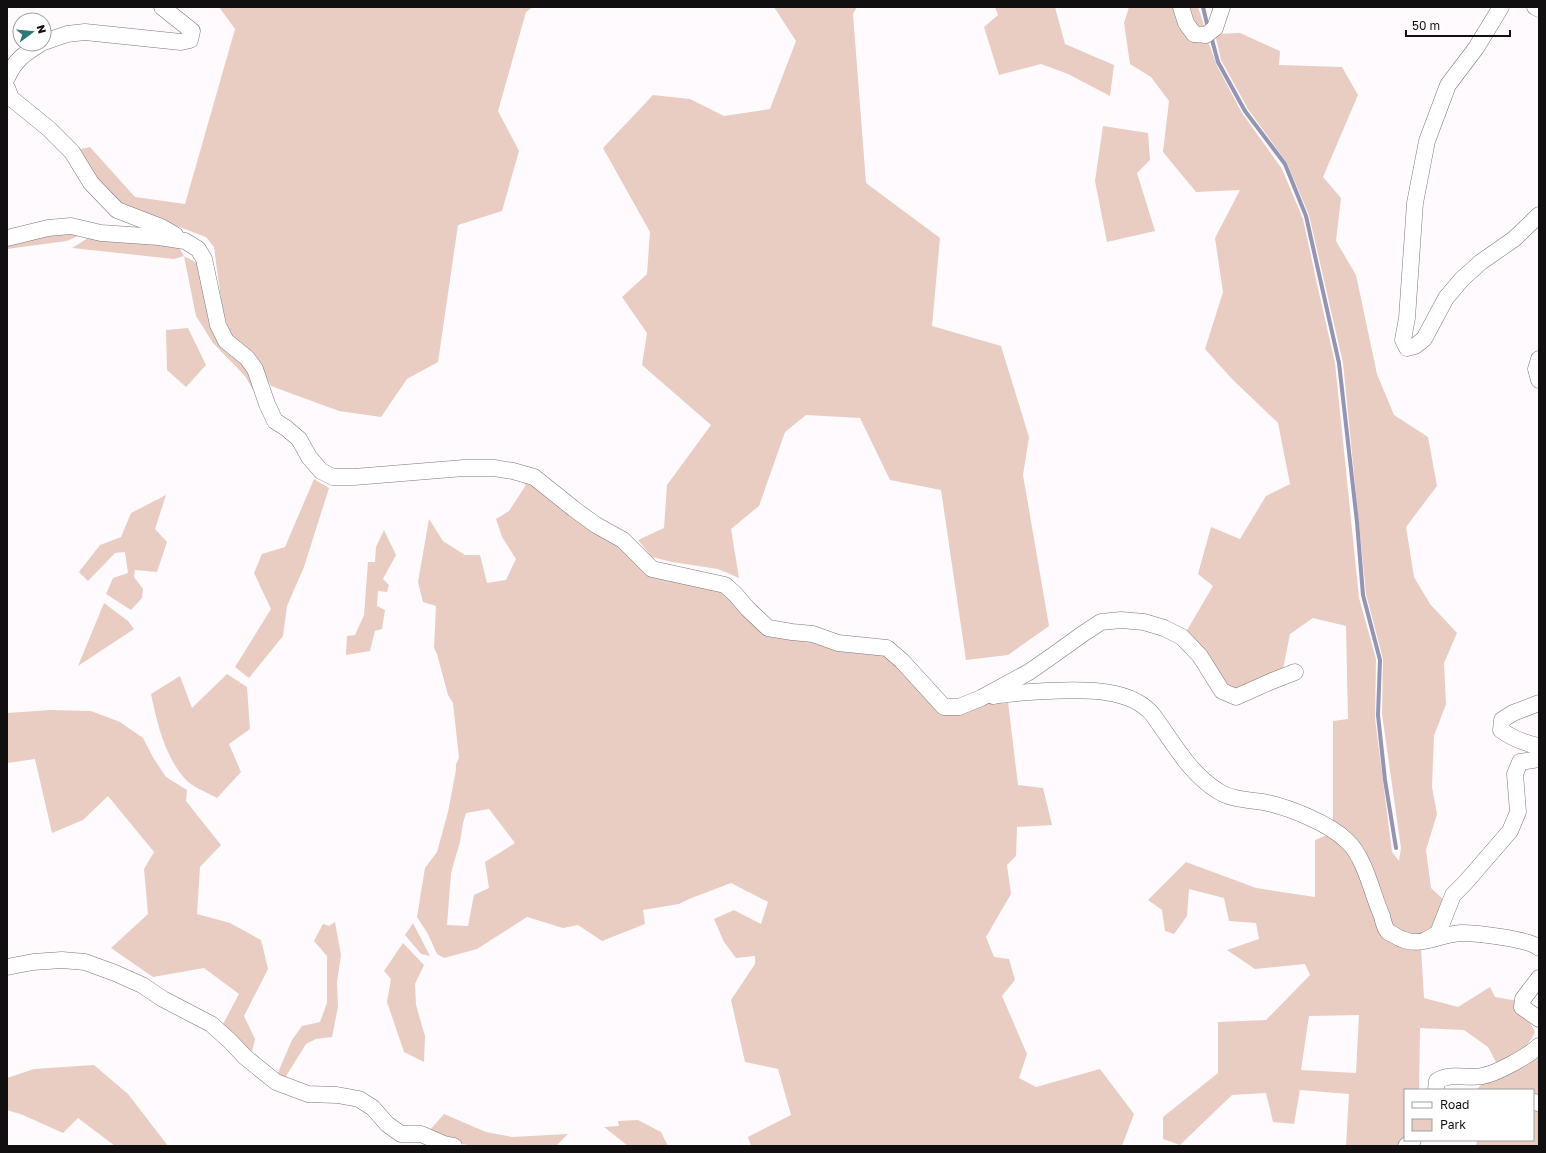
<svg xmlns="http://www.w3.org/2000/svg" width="1546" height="1153" font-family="'Golos Text',sans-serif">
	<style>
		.green { fill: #e9cdc3; fill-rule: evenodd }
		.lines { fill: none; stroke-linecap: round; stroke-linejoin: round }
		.stream { stroke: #9495b2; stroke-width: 4 }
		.minor-casing { stroke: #7d767a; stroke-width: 17 }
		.minor { stroke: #fff; stroke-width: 16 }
	</style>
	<rect width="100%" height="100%" fill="#fefafd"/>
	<g class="green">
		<path d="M219,7H533L526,12L498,111L519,151L502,211L458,225L438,362L407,379L381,417L339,411L271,386L258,360L233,338L223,314L214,247L206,237L158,219L122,207L96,180L77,150L90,147L135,197L185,204L235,29Z"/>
		<path d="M774,7H857L853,14L866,183L940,238L932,326L1001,346L1029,437L1023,475L1049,626L1008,655L966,660L941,490L890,480L860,418L806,415L785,432L759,506L731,529L739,578L718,569L672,562L652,557L638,540L664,528L667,485L711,425L642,365L647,333L622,297L647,274L650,232L603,148L653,95L690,99L724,116L770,109L796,41Z"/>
		<path d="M995,7H1055L1065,44L1114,65L1110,96L1068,74L1041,64L999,75L984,27L998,15Z"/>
		<path d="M1129,7H1176L1208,41L1217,66L1242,113L1282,169L1303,219L1317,284L1335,363L1359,598L1376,659L1375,718L1392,852L1399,861L1401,848L1382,714L1383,659L1366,594L1343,363L1309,215L1287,163L1248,109L1221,60L1215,34L1240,33L1280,51L1279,65L1342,67L1358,95L1323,177L1341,198L1336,241L1356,275L1377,374L1394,415L1428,437L1437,486L1406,527L1414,577L1430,604L1457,633L1444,663L1446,704L1434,736L1432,787L1437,814L1426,850L1431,888L1445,901L1435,928L1414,938L1391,929L1333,822V721L1348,719L1346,626L1313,618L1290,634L1283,669L1235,691L1225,685L1186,632L1213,586L1198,574L1211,527L1240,539L1266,496L1290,484L1278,423L1232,379L1205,349L1223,292L1215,238L1240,190L1196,192L1163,152L1169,101L1151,77L1130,64L1124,23Z"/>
		<path d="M1185,7H1198L1206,31L1196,30Z"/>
		<path d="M1103,126L1148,133L1150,160L1137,173L1155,231L1107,242L1095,181Z"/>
		<path d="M58,230L80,235L67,241L7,249V240Z"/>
		<path d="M88,238L178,246L184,256L199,264L208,301L245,362L256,395L245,376L213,343L196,316L184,256L174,259L72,248Z"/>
		<path d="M188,328L206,365L186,387L167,370L166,330Z"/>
		<path d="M516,475L536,483L635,559L724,590L769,631L887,652L930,701L1008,702L1018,785L1043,788L1052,825L1017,827L1016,856L1007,865L1011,894L986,937L994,957L1009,959L1015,980L1002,996L1027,1054L1019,1078L1036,1087L1100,1069L1134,1114L1122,1146H751L748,1137L791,1115L778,1069L745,1062L731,1000L755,964V956L736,958L724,942L714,919L734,910L761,924L768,902L731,883L689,899L679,904L643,910L645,924L602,941L578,925L563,928L527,917L477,949L444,958L437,954L428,934L417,917L425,868L437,852L448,812L456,770V764L459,758L453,703L448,695L437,654L434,648L436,606L423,602L418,582L429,519L443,541L465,555H480L487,583L506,580L516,559L502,537L496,519L509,511L526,485ZM489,809L515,843L485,862L489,888L474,895L468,926L447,925L451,873L460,842L463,823L466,813Z"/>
		<path d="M314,479L329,488L304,567L287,606L283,636L249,678L235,667L271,609L254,573L262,554L285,547Z"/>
		<path d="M166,495L155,529L167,542L157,572L135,570L134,577L143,589L142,598L131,610L106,594L113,578L128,573L125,552L115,553L88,581L79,572L100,545L121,537L131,513Z"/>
		<path d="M384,530L396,555L383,579L389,585L387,592L378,591L377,606L385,610L382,629L375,631L370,651L346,655L347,636L355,635L364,615L368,562H375L376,547Z"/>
		<path d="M104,603L128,621L134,629L78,666Z"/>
		<path d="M227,674L247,687L250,729L229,744L241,772L217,798C208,793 195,788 187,781C165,758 157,723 151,694L180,676L192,708Z"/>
		<path d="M50,710L91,711L120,722L143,738L154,759L166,777L187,790L186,801L221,845L200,867L197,914L230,923L261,940L268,969L244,1016L255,1039L252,1052L223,1024L239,994L204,968L153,977L111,948L148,914L144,869L154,852L108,796L83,820L52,833L35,759L7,763V713Z"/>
		<path d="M1332,833L1347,846L1386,933L1421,948L1424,998L1458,1007L1490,987L1495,997L1518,1001L1535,1032C1528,1049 1513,1055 1497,1064L1488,1047L1464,1030L1420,1028L1419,1090H1405V1140L1401,1146H1346L1349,1094L1300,1090L1294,1124L1273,1122L1266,1093L1232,1095L1180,1145L1163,1139V1117L1218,1073V1022L1266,1020L1310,975L1305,964L1255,969L1227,950L1259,939L1256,923L1229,921L1224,898L1189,889L1187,916L1174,934L1165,931L1162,910L1148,900L1186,862L1256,888L1315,897V840ZM1359,1015L1356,1073L1301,1070L1309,1016Z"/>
		<path d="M335,922L341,955L337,982L338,1007L332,1037L316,1039L306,1044L283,1081L276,1077L292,1040L302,1026L320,1022L327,1003V956L314,941L323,924L329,926Z"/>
		<path d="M413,923L430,956L421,954L405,935Z"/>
		<path d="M403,943L424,965L415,984L416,1005L425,1036L424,1062L404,1052L387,1002L391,979L384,971Z"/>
		<path d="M1539,1054V1099L1533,1098V1090H1476L1484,1082Z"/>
		<path d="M94,1065L128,1094L168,1146H115L78,1118L63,1133L23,1115L7,1110V1078L34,1069Z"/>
		<path d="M1533,1106H1539V1146H1476L1477,1140H1533Z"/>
		<path d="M444,1114L486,1132L512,1137L568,1134L557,1145L473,1146L444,1140L429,1131Z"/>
		<path d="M638,1120L661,1132L668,1146H628L604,1127L619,1126L618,1121Z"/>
	</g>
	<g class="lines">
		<g class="stream">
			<path d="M1203,7L1208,28"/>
			<path d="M1211,36L1218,62L1245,111L1285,164L1306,216L1339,363L1357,522L1363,595L1380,660L1378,715L1385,780L1396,848"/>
		</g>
		<g class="minor-casing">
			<g id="minor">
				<path d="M1181,7L1186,23L1194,34L1206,35L1215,28L1222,7"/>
				<path d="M1501,7L1476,48L1448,85L1427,141L1415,203L1407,318L1403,340L1407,348L1415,346L1424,339L1446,298L1462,279L1481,262L1514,239L1539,215"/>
				<path d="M1535,7L1539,9"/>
				<path d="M44,42L67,34L85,32L181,42L190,40L192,31L162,7"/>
				<path d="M7,78C15,60 24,54 40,44"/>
				<path d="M7,88L11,98L49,129L72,152L91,183L117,210L161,227L175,235"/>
				<path d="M7,238L48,228L71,226L101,233L159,237L185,241L198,249L204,259L218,325L226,341L247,358L255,369L267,404L275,421L286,428L299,439L309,457L321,471L333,477H354L464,468H494L513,471L534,477L574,509L596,525L623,540L652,569L725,585L735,594L748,609L768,628L792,632L813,634L838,643L887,648L902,661L944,707H959L981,698L1029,672L1052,656L1084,633L1101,622L1121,620L1144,622L1164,628L1182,637L1200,656L1222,691L1236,697L1272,681L1295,672"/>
				<path d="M1539,359L1536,369L1539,380"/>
				<path d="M993,696C1010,693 1028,692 1046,691C1078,690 1130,686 1153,715C1172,741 1189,773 1218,791C1230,799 1248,800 1263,802C1288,807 1329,823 1347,841C1365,857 1372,894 1382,916C1383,921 1385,928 1388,932C1390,933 1392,934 1394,935C1418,951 1437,934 1461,933C1476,933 1530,939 1539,948"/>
				<path d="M1539,703L1513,713L1502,720L1501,730C1513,739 1524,743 1539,746"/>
				<path d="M1426,940L1438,933L1453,895L1465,883L1510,831L1518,812L1515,774L1520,762L1539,759"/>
				<path d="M7,967L33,962L62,960L85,962L115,973L142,985L163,999L211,1024L230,1041L245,1057L276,1082L308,1094L337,1095L359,1099L373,1108L387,1124L401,1134H421L444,1144L454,1146"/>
				<path d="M1539,978L1523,999L1522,1007L1539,1019"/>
				<path d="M1436,1090L1437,1081C1451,1072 1466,1079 1482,1076C1496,1074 1528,1056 1539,1046"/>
				<path d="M1533,1102L1539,1103"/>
				<path d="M1406,1146L1413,1140"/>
			</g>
		</g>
		<use href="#minor" class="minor"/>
	</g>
	<rect width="1546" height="1153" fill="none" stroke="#120f11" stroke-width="16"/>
	<rect x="1404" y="1089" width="130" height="52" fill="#ffffff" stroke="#a09fa0"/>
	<rect x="1412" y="1102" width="20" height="6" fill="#ffffff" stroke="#a09fa0"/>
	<text x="1440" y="1109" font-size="12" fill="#120f11">Road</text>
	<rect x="1412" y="1119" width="20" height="12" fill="#e9cdc3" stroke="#a09fa0"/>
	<text x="1440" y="1129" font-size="12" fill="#120f11">Park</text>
	<g transform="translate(32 32) rotate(74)"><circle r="19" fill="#ffffff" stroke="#a09fa0"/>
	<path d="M0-3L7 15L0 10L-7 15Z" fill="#2d7774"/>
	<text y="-6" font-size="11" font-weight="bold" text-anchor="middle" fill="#120f11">N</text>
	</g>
	<path d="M1406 30v6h104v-6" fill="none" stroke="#120f11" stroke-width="2"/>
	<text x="1412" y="30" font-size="12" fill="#120f11" stroke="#ffffff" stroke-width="3" paint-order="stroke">50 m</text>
</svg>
